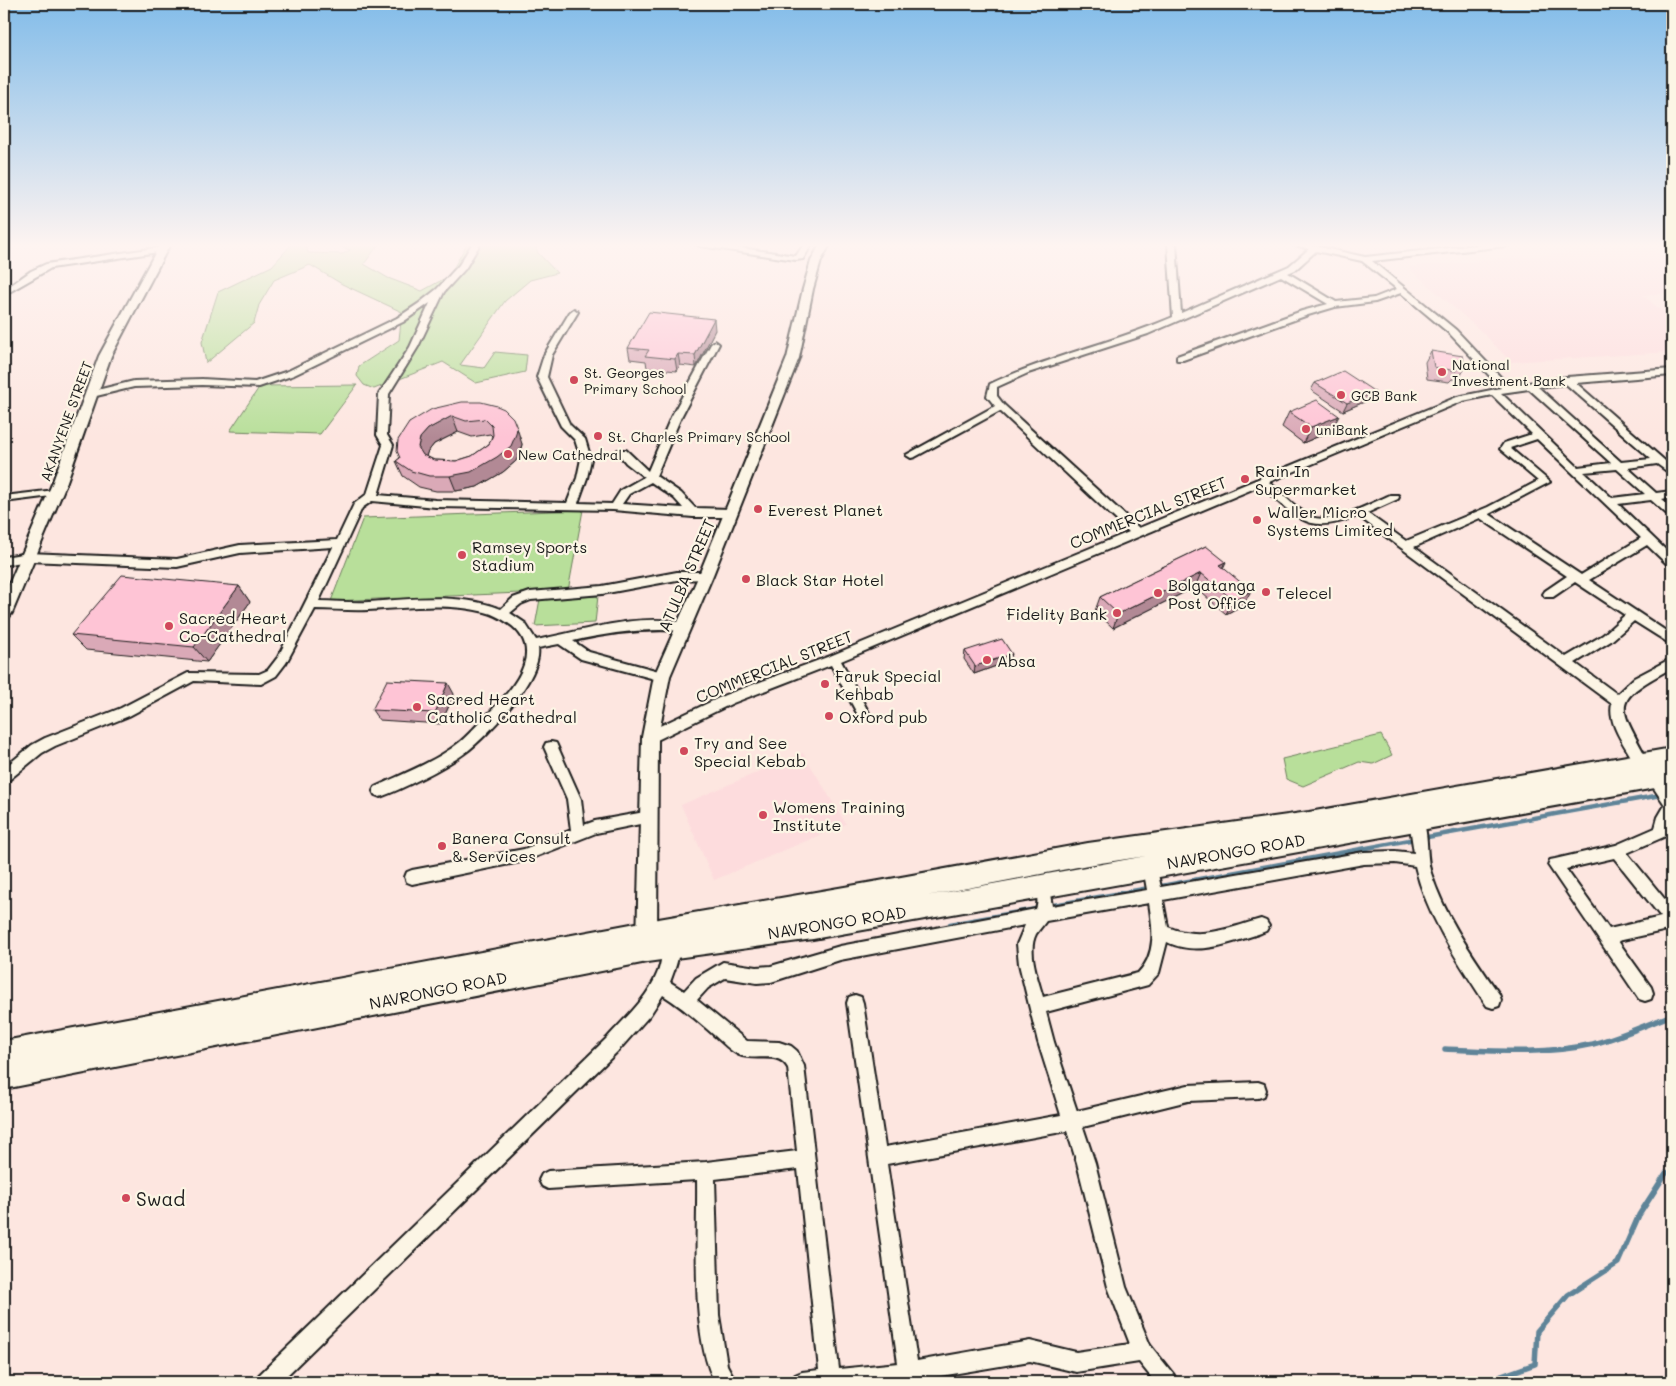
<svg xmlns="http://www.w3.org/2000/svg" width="1676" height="1386" font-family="Mali,sans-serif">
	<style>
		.built { fill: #fddcdd }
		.green { fill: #b8df9a; stroke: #6a7e5b }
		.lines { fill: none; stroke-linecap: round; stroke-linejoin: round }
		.stream-far1 { stroke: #5e8498; stroke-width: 4.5 }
		.stream { stroke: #5e8498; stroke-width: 5.5 }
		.minor-casing { stroke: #1c1c1c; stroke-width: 4 }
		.tertiary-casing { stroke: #1c1c1c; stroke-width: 4 }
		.trunk-casing { stroke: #1c1c1c; stroke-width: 4 }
		.minor { fill: #fcf5e5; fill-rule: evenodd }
		.tertiary { fill: #fcf5e5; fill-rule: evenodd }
		.trunk { fill: #fcf5e5; fill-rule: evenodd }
		.wall { fill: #daa9b7; stroke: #1c1c1c; fill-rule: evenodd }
		.shaded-wall { fill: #b28995; stroke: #1c1c1c }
		.building { fill: #fec4d5; stroke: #1c1c1c; fill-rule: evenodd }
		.poi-dot { fill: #d1495b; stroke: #fcf5e5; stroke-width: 2 }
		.labels { text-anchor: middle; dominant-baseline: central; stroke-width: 4.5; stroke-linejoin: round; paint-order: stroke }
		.far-poi-label { font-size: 14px; fill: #1c1c1c; stroke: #fcf5e5; text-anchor: start }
		.far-street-label { font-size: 14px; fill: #1c1c1c; stroke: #fcf5e5 }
		.poi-label { font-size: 16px; fill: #1c1c1c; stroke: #fcf5e5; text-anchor: start }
		.street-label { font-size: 16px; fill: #1c1c1c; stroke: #fcf5e5 }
		.near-poi-label { font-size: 19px; fill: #1c1c1c; stroke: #fcf5e5; text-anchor: start }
	</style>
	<rect width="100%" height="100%" fill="#fde6e0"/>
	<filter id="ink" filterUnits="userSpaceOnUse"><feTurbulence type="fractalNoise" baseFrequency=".02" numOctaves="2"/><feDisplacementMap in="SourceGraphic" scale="10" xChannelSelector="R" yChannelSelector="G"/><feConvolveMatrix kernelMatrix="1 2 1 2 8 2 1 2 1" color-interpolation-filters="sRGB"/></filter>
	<g filter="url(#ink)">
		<g class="built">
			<path d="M1638,246L1649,247L1672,263V293L1643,295L1672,320V352L1511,362L1483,333L1410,269V267Z"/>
			<path d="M803,753L846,824L714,880L681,805Z"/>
		</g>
		<g class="green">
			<path d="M292,244H308L306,246L308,253L343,254L350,250L342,247L345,244H379L364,264L388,278L422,291L449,276L467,244H535L538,253L557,273L530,280L505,301L460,365L484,368L495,352L527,355L525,372L476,383L443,362L374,389L364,385L357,376L359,366L399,340L402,312L342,284L310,265L274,280L259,305L254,323L206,363L202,342L218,292L272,266Z"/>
			<path d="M357,385L320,434L230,431L260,386Z"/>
			<path d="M583,510L568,591L331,601L363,518Z"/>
			<path d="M598,596L595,623L535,626L540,599Z"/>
			<path d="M1381,735L1392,755L1373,764L1359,762L1303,786L1286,779L1282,759Z"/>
		</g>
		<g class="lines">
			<g class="stream-far1">
				<path d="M1422,838L1672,793"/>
				<path d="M1156,887L1415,839"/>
				<path d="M1048,906L1149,888"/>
				<path d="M950,924L1041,908"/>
			</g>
			<g class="stream">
				<path d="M1445,1049C1494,1051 1545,1055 1593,1044C1620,1037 1646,1025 1672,1015"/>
				<path d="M1485,1382L1535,1364L1537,1331L1568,1295L1618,1263L1639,1215L1666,1173L1672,1172"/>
			</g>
			<g class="minor-casing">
				<g id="minor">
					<path d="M472,244H480L465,269L444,292L418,347L389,394L387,435L393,445L378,495L436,500L567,503L577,478L581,459L575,440L561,426L537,377L544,355L570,312L574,309L578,312L552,355L547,377L570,425L585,439L591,459L587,478L578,503L612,504L621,490L644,477L626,463L617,452L618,450H626L648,471L671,417L711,344L715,341L719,344L681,417L656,476L681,493L695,508L731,509L736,513L731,517H693L613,510L436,507L372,501L362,508L319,601C336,601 352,603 369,602C413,599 459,593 501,609L513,598L530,592L602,586L677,572H710L712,575L706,579L677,580L602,594L531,600L521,604L510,613L525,623L536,640C579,632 644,611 686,624L688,627L682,631C644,628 609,633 573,641L589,652L666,673L668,676L666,679L662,681L581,659L559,644L538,648C543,677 488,736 465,753C446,767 403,789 380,797L375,795L373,791L375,787C402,774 432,763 456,745C466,738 474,728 483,719C507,695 551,652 508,623C501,618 493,614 485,612C447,602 406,608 368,610C350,611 332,609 315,609L286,663L276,676L261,684L194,681L129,716L55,746L42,753L9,780L4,782V768L32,745L45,738L121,708L188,673L259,674L268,670L278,657L333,547L240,553L177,567L28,561L4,565V557L28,553L177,559L240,545L337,540L354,504L367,494L383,445L377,435L379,394L410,347L430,303L403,322L294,375L259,387L202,385L134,387L92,397L87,394L89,392L134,381L202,379L255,382L288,371L397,318L418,304L437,289L459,265ZM651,482L674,498L683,508L622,504L629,494Z"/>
					<path d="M696,244H715L796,256L804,244H812L803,259L796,260L700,246Z"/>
					<path d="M1168,244H1176L1181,313L1289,266L1309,249L1292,244H1306L1365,257L1485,244H1510L1506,246L1372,261L1456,330L1509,386L1567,377L1672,369V375L1576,383L1672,467V475L1657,464L1628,468L1656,493L1672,491V497L1662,499L1672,507V516L1668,515L1651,500L1618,504L1672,556V566L1668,565L1647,545L1589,580L1672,635V645L1634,621L1611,641L1575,663L1617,694L1634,678L1672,658V668C1606,703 1620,705 1649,763L1647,767L1642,769L1637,767C1628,749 1607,725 1612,704L1358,516C1306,536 1298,517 1260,486L841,661L869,713L867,717H859L831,665L733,703L655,741L650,742L645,741L644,737L645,733L725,695L830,656L1129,532L1000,411L915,457L911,458L906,455L995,406L987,396L990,384C1049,356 1113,343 1173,317ZM1316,251L1362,261L1397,289L1374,298L1336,302L1288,273L1295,270ZM1281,276L1328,304L1302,311L1177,356V360H1183L1308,315L1335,307L1375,302L1401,293L1450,334L1501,388L1457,397L1139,528L1004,405L997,396V387L1028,373L1148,334ZM1566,384L1651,459L1621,462L1538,387ZM1529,389L1611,463L1578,467L1501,393ZM1492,395L1532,434L1504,443L1500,449L1538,481L1488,507L1406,541L1367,513L1398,499L1399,497L1398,495H1390C1372,503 1331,525 1312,517C1296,510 1282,493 1269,482L1463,401ZM1537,439L1641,538L1581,575L1489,514L1550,482L1510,448ZM1617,469L1645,494L1612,498L1584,472ZM1480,518L1567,576L1545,591L1543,594L1545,597H1553L1575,582L1625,615L1603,635L1566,657L1414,547Z"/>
					<path d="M162,247L166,249L165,251L51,268L4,295V290L31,271L46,264Z"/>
					<path d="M55,490L60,493L59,495L4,502V496Z"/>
					<path d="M551,742L556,743L581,799L584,825L595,821L650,811L655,813L657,817L655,821L596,833L525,861L412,884L407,882L405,877L407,872L412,870L524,849L571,830L567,799L544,747L546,743Z"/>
					<path d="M1654,772C1676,781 1675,818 1666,836L1627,853L1672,908V929L1618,941L1651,987L1653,993L1651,999L1645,1001L1639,999L1548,865L1550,860L1555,859L1616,845L1655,828L1658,817L1665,805L1647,778L1649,774ZM1614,858L1661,917L1609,929L1566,869Z"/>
					<path d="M1416,814L1421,816C1430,834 1425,854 1431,873C1445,917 1473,956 1499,994L1501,1000L1499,1006L1493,1008L1487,1006C1459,963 1427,917 1415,866L1395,863L1364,864L1163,900L1168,927C1200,941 1229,928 1261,919L1266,921L1269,926L1266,931L1261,933C1230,943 1198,957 1167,942L1159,973L1148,985L1046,1012L1054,1042L1077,1111L1188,1085L1258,1082L1264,1084L1266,1090L1264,1096L1258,1098L1188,1101L1083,1127L1095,1163L1126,1287L1150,1345L1174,1375L1177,1382H1155L1139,1362L1076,1372L1030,1361L905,1382H792L795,1375L802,1372L819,1370L798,1169L715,1179L719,1315L727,1365L736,1382H715C690,1337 698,1234 697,1180L548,1189L542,1186L539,1180L542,1174L548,1171L706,1162L797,1151L788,1068C778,1050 756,1062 739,1055C730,1051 722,1042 715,1036C698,1021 682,1007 663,995L650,1015L619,1050L280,1382H256L259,1375L607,1038C625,1018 647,999 657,974C663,961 661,948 667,936L672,934L677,936C683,949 675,969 670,982L684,991L696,978L723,962L757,967L771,966L840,946L1036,909C1040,900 1034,891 1038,882L1043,880L1048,882L1052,906L1147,890L1143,867L1145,862L1150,860L1155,862L1161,887L1364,852L1395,851L1414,853L1409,820L1411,816ZM1149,903C1153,928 1157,954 1138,973L1043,997C1038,979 1027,951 1036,934C1039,930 1043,925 1046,921ZM1025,925L1017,944L1019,964L1038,1042L1061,1115L885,1147L863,1003L861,997L855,995L849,997L847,1003L898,1363L839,1369L804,1066L797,1051L791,1046L779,1042L747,1041L697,1000L708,988L725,978L757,983L771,982L840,960ZM1067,1131L1077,1163L1108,1287L1130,1344L1076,1352L1030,1341L917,1361L887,1164Z"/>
				</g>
			</g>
			<g class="tertiary-casing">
				<g id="tertiary">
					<path d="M160,244H170L111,356L66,484L12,613L9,617L4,618V596L52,484L99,356Z"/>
					<path d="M820,244H830L821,261L813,289L799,358L713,575L670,676L658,737L657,943L654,950L647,952L640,950L637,943L642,737L654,676L699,575L787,358L803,289L811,261Z"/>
				</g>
			</g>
			<g class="trunk-casing">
				<path id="trunk" d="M1672,748V785L813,939L647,962L4,1089V1041L647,921L879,881L1088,843L1309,812ZM1146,856L926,896L1088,865Z"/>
			</g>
			<use href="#minor" class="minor"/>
			<use href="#tertiary" class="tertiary"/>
			<use href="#trunk" class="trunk"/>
		</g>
		<g class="wall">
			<path d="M1314,244H1334L1333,248Z"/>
			<path d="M715,330L696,367L680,365L677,371L647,368L646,361L630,359L628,348Z"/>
			<path d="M1431,351L1465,368L1458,380L1452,379L1449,382L1427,379L1425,362Z"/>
			<path d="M1315,383L1371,399L1343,411L1311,390Z"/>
			<path d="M497,406L522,444L521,449L516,461L503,472L477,487L456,491H436L419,487L403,476L396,461L400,458L409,423ZM458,432L472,437L490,434L492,436L489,444L472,456L456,461L434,460L426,456L427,453L434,444Z"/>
			<path d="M1289,412L1331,431L1303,443L1282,427Z"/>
			<path d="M1206,546L1223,568L1243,605L1226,614L1195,587L1113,628L1095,611L1100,597Z"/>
			<path d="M239,586L250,602L207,662L86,650L71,635Z"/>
			<path d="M965,651L1010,661L974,674L964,659Z"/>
			<path d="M454,694L441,724L379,720L372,710Z"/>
		</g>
		<g class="shaded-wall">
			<path d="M714,319L715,330L696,367L695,355Z"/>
			<path d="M678,354L680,365L677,371L675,359Z"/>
			<path d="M1375,392L1371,399L1343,411L1347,403Z"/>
			<path d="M452,416L458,432L434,444L427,453L425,462L418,447L420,438L428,429Z"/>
			<path d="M1339,416L1331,431L1303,443L1311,427Z"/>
			<path d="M517,428L522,444L521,449L516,461L503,472L477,487L456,491L450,476Z"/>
			<path d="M1226,562L1219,577L1220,565Z"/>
			<path d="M1201,573L1195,587L1113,628L1118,614Z"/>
			<path d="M239,586L250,602L207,662L194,647Z"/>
			<path d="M1251,591L1243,605L1226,614L1233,600Z"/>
			<path d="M1012,654L1010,661L974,674L975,666Z"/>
			<path d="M448,683L454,694L441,724L435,713Z"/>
		</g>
		<g class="building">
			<path d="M649,312L714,319L695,355L678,354L675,359L645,356L649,350L628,348Z"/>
			<path d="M1431,351L1463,356L1465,368L1456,367V371L1434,367Z"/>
			<path d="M1343,371L1375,392L1347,403L1315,383Z"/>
			<path d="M1317,400L1339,416L1311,427L1289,412Z"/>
			<path d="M462,402H481L497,406L504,409L513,418L517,428L516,434L511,446L497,457L471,472L450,476H429L411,471L396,461L400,458L397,451L398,440L409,423L432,409ZM452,416L466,421L485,419L492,426L493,435L489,444L472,456L456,461L434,460L423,455L418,447L420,438L428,429Z"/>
			<path d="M1206,546L1226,562L1220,565L1251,591L1233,600L1201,573L1118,614L1100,597Z"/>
			<path d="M122,575L239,586L194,647L71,635Z"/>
			<path d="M1002,639L1012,654L975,666L965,651Z"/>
			<path d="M387,680L448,683L435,713L372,710Z"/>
		</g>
	</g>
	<linearGradient id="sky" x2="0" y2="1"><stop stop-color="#82bce9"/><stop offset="0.56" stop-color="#fef4f1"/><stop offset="1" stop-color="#fef4f1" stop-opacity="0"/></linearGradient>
	<rect width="1676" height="438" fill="url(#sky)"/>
	<g class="poi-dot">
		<circle cx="1442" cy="372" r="5"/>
		<circle cx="574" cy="380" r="5"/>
		<circle cx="1341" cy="395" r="5"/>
		<circle cx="1306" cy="429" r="5"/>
		<circle cx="598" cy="436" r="5"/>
		<circle cx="508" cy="454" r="5"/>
		<circle cx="1245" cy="479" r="5"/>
		<circle cx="758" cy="509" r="5"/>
		<circle cx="1257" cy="520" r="5"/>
		<circle cx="462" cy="555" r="5"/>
		<circle cx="746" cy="579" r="5"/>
		<circle cx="1266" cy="592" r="5"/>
		<circle cx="1158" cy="593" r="5"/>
		<circle cx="1117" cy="613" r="5"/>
		<circle cx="169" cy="626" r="5"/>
		<circle cx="987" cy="660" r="5"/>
		<circle cx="825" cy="684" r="5"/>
		<circle cx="417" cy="707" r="5"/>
		<circle cx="829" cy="716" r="5"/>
		<circle cx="684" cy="751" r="5"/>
		<circle cx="763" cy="815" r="5"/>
		<circle cx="442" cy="846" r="5"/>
		<circle cx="126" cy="1198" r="5"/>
	</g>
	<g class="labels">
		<g class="far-poi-label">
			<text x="1452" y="364">National<tspan x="1452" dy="16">Investment Bank</tspan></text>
			<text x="584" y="372">St. Georges<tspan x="584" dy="16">Primary School</tspan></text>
			<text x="1351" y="395">GCB Bank</text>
			<text x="1316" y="429">uniBank</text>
			<text x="608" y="436">St. Charles Primary School</text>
			<text x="518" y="454">New Cathedral</text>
		</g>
		<g class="far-street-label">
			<text transform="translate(66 421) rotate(-70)">AKANYENE STREET</text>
		</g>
		<g class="poi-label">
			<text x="1255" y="470">Rain In<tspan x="1255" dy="18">Supermarket</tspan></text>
			<text x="768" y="509">Everest Planet</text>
			<text x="1267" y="511">Waller Micro<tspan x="1267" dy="18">Systems Limited</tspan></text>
			<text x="472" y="546">Ramsey Sports<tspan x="472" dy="18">Stadium</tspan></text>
			<text x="756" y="579">Black Star Hotel</text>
			<text x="1168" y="584">Bolgatanga<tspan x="1168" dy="18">Post Office</tspan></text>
			<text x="1276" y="592">Telecel</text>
			<text x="1107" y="613" text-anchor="end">Fidelity Bank</text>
			<text x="179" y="617">Sacred Heart<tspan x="179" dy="18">Co-Cathedral</tspan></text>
			<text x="997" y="660">Absa</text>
			<text x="835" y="675">Faruk Special<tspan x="835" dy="18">Kehbab</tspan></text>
			<text x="427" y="698">Sacred Heart<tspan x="427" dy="18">Catholic Cathedral</tspan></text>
			<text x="839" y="716">Oxford pub</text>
			<text x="694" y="742">Try and See<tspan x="694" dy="18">Special Kebab</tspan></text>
			<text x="773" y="806">Womens Training<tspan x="773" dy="18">Institute</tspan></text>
			<text x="452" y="837">Banera Consult<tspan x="452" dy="18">&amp; Services</tspan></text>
		</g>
		<g class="street-label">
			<text transform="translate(1148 512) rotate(-22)">COMMERCIAL STREET</text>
			<text transform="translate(686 575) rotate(-67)">ATULBA STREET</text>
			<text transform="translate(774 666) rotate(-22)">COMMERCIAL STREET</text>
			<text transform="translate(1236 851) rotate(-10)">NAVRONGO ROAD</text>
			<text transform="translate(837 922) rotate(-9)">NAVRONGO ROAD</text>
			<text transform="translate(438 990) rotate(-11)">NAVRONGO ROAD</text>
		</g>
		<g class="near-poi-label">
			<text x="136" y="1198">Swad</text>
		</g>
	</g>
	<rect width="1676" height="1386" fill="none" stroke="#fcf5e5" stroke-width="20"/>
	<rect x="10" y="10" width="1656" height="1366" fill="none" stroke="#1c1c1c" stroke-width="2" filter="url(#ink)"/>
</svg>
